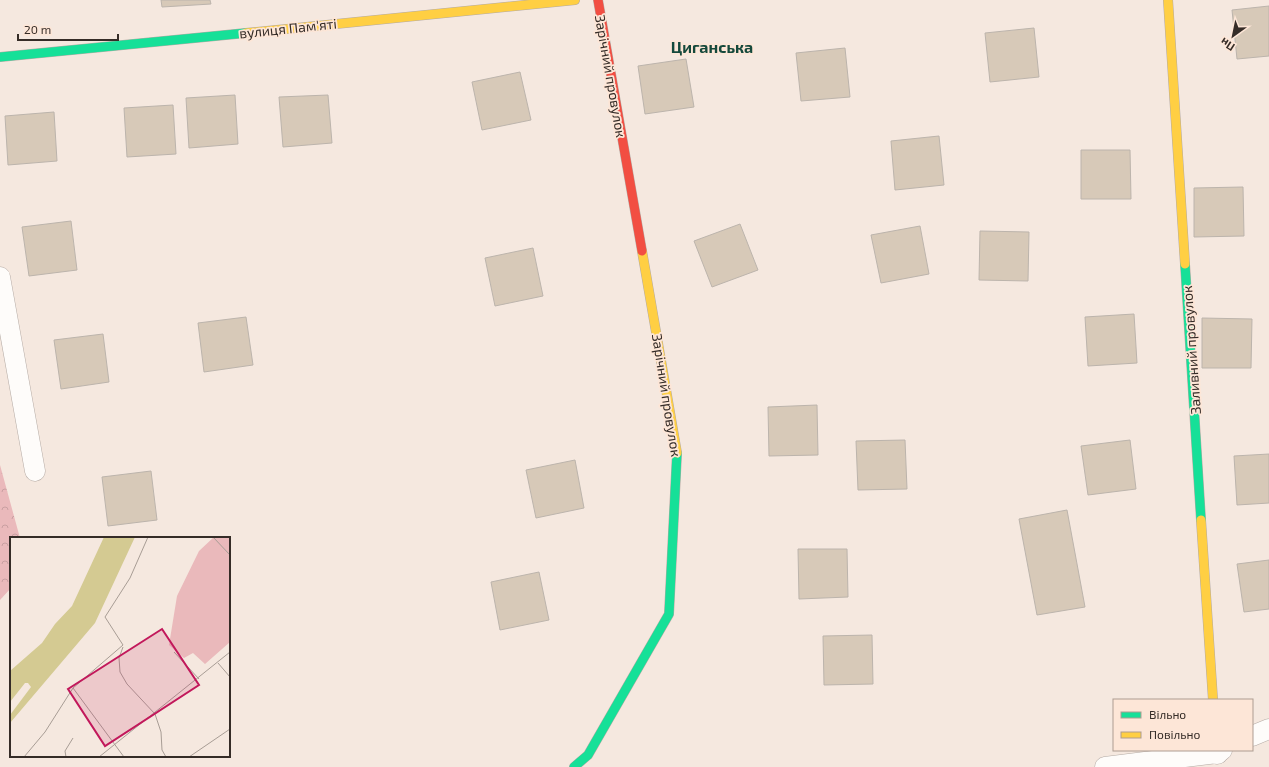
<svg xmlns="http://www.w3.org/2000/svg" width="1269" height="767" font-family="'Exo 2',sans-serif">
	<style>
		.forest { fill: url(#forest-crowns) }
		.building { fill: #d7c9b8; stroke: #bcb4ac }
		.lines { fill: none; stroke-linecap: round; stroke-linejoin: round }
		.lane-casing { stroke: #b4aaa4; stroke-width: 21 }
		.street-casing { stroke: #b4aaa4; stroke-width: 23 }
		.fast-casing { stroke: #b4aaa4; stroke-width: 10 }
		.slow-casing { stroke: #b4aaa4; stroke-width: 10 }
		.jam-casing { stroke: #b4aaa4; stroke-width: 10 }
		.lane { stroke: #fefcfa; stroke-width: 20 }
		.street { stroke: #fefcfa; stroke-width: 22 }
		.fast { stroke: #16e098; stroke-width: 9 }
		.slow { stroke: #ffcf43; stroke-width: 9 }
		.jam { stroke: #f24e42; stroke-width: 9 }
		.labels { text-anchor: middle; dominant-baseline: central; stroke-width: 3.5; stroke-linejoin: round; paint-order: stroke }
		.street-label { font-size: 14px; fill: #352c27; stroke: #fde6d7 }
		.quarter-label { font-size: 16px; font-weight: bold; fill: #15493c; stroke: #fde6d7 }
		.inset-road { fill: none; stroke: #a89d95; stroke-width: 1 }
		.view { fill: #c2185b; fill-opacity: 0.15; stroke: #c2185b; stroke-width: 2 }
		.inset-edge { fill: none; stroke: #352c27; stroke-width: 2 }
	</style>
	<defs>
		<pattern id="forest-crowns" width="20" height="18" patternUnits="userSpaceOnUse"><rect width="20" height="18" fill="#eab9bb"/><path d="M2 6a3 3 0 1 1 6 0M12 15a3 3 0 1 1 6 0" fill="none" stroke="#c99fa1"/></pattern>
	</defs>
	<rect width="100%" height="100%" fill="#f5e8df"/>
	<path class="forest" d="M0,465L20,538H11V588L0,600Z"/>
	<g class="building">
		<path d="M161,0H210L211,4L162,7Z"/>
		<path d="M1269,6V56L1237,59L1232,10Z"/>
		<path d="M1034,28L1039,77L990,82L985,33Z"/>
		<path d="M845,48L850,97L801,101L796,53Z"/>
		<path d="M686,59L694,107L645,114L638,66Z"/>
		<path d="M520,72L531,120L482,130L472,82Z"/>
		<path d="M235,95L238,144L189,148L186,98Z"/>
		<path d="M328,95L332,143L283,147L279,97Z"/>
		<path d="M173,105L176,154L127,157L124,108Z"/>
		<path d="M54,112L57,161L8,165L5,116Z"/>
		<path d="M939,136L944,185L895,190L891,141Z"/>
		<path d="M1081,150H1130L1131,199H1081Z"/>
		<path d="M1243,187L1244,236L1194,237V188Z"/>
		<path d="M71,221L77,270L29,276L22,227Z"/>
		<path d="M740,224L758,270L712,287L694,241Z"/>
		<path d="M920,226L929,274L881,283L871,235Z"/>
		<path d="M980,231L1029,232L1028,281L979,280Z"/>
		<path d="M533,248L543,296L495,306L485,258Z"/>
		<path d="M1134,314L1137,363L1088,366L1085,317Z"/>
		<path d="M246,317L253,365L204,372L198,323Z"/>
		<path d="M1202,318L1252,319L1251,368H1202Z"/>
		<path d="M103,334L109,382L61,389L54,340Z"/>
		<path d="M817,405L818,455L769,456L768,407Z"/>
		<path d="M905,440L907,489L858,490L856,441Z"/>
		<path d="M1130,440L1136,489L1088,495L1081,446Z"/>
		<path d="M1269,454V503L1237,505L1234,456Z"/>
		<path d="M575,460L584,508L536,518L526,470Z"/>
		<path d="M151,471L157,520L108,526L102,477Z"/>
		<path d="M1067,510L1085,607L1037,615L1019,519Z"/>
		<path d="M798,549H847L848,597L799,599Z"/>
		<path d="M1269,560V609L1244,612L1237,564Z"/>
		<path d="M539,572L549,620L500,630L491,582Z"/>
		<path d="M872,635L873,684L824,685L823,636Z"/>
	</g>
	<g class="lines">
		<g class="lane-casing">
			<g id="lane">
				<path d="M0,277L35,471"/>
				<path d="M1252,736L1269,729"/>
				<path d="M1105,767L1217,753L1222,750"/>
			</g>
		</g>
		<g class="street-casing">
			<path id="street" d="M1217,750V753"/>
		</g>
		<g class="fast-casing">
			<g id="fast">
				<path d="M0,57L246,33"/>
				<path d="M1185,264L1201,520"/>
				<path d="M574,767L588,755L669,614L677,453"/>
			</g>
		</g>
		<g class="slow-casing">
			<g id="slow">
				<path d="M1168,0L1185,264"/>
				<path d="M246,33L575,0"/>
				<path d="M642,251L677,453"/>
				<path d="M1201,520L1213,700"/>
			</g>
		</g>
		<g class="jam-casing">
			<path id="jam" d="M598,0L642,251"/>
		</g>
		<use href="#lane" class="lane"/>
		<use href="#street" class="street"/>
		<use href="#fast" class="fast"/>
		<use href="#slow" class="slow"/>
		<use href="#jam" class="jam"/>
	</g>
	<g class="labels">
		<g class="street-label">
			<text transform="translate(288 28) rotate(-6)">вулиця Пам'яті</text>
			<text transform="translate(611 76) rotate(80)">Зарічний провулок</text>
			<text transform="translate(1191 350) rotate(-94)">Заливний провулок</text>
			<text transform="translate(667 395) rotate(81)">Зарічний провулок</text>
		</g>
		<g class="quarter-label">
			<text x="712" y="46">Циганська</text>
		</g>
	</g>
	<g transform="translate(10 537)">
		<rect width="220" height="220" fill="#f5e8df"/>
		<path d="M204,0H220V105L195,127L183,116L174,121L159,108L167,59L189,14Z" fill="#eab9bb"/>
		<path d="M94,0H125L85,86L0,186V178L21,150L18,146H15L0,165V134L32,106L45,87L62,69Z" fill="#d4ca92"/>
		<path class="inset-road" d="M203,0L220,18M113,110L109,121L110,135L117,147L145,177L151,195L152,213L156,220M164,115L189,142M208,126L220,140M63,151L114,220M14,220L35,195L63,151L113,108L95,80L120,41L138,0M56,220L55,214L63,201M89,220L220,115M179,220L220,192"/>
		<path class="view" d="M152,92L189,148L95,209L58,152Z"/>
		<rect width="220" height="220" class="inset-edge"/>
	</g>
	<rect x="1113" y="699" width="140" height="52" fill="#fde6d7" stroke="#ad9c91"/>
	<rect x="1121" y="712" width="20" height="6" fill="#16e098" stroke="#ad9c91"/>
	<text x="1149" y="719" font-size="12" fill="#352c27">Вільно</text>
	<rect x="1121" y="732" width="20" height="6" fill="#ffcf43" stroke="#ad9c91"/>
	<text x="1149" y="739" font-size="12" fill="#352c27">Повільно</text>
	<g transform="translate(1233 36) rotate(213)" stroke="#fde6d7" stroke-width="3" paint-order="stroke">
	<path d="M0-3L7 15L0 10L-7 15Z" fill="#352c27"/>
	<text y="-6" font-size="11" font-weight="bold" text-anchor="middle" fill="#352c27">Пн</text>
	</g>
	<path d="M18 34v6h100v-6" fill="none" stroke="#352c27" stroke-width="2"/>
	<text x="24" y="34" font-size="12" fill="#352c27" stroke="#fde6d7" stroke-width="3" paint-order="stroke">20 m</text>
</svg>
